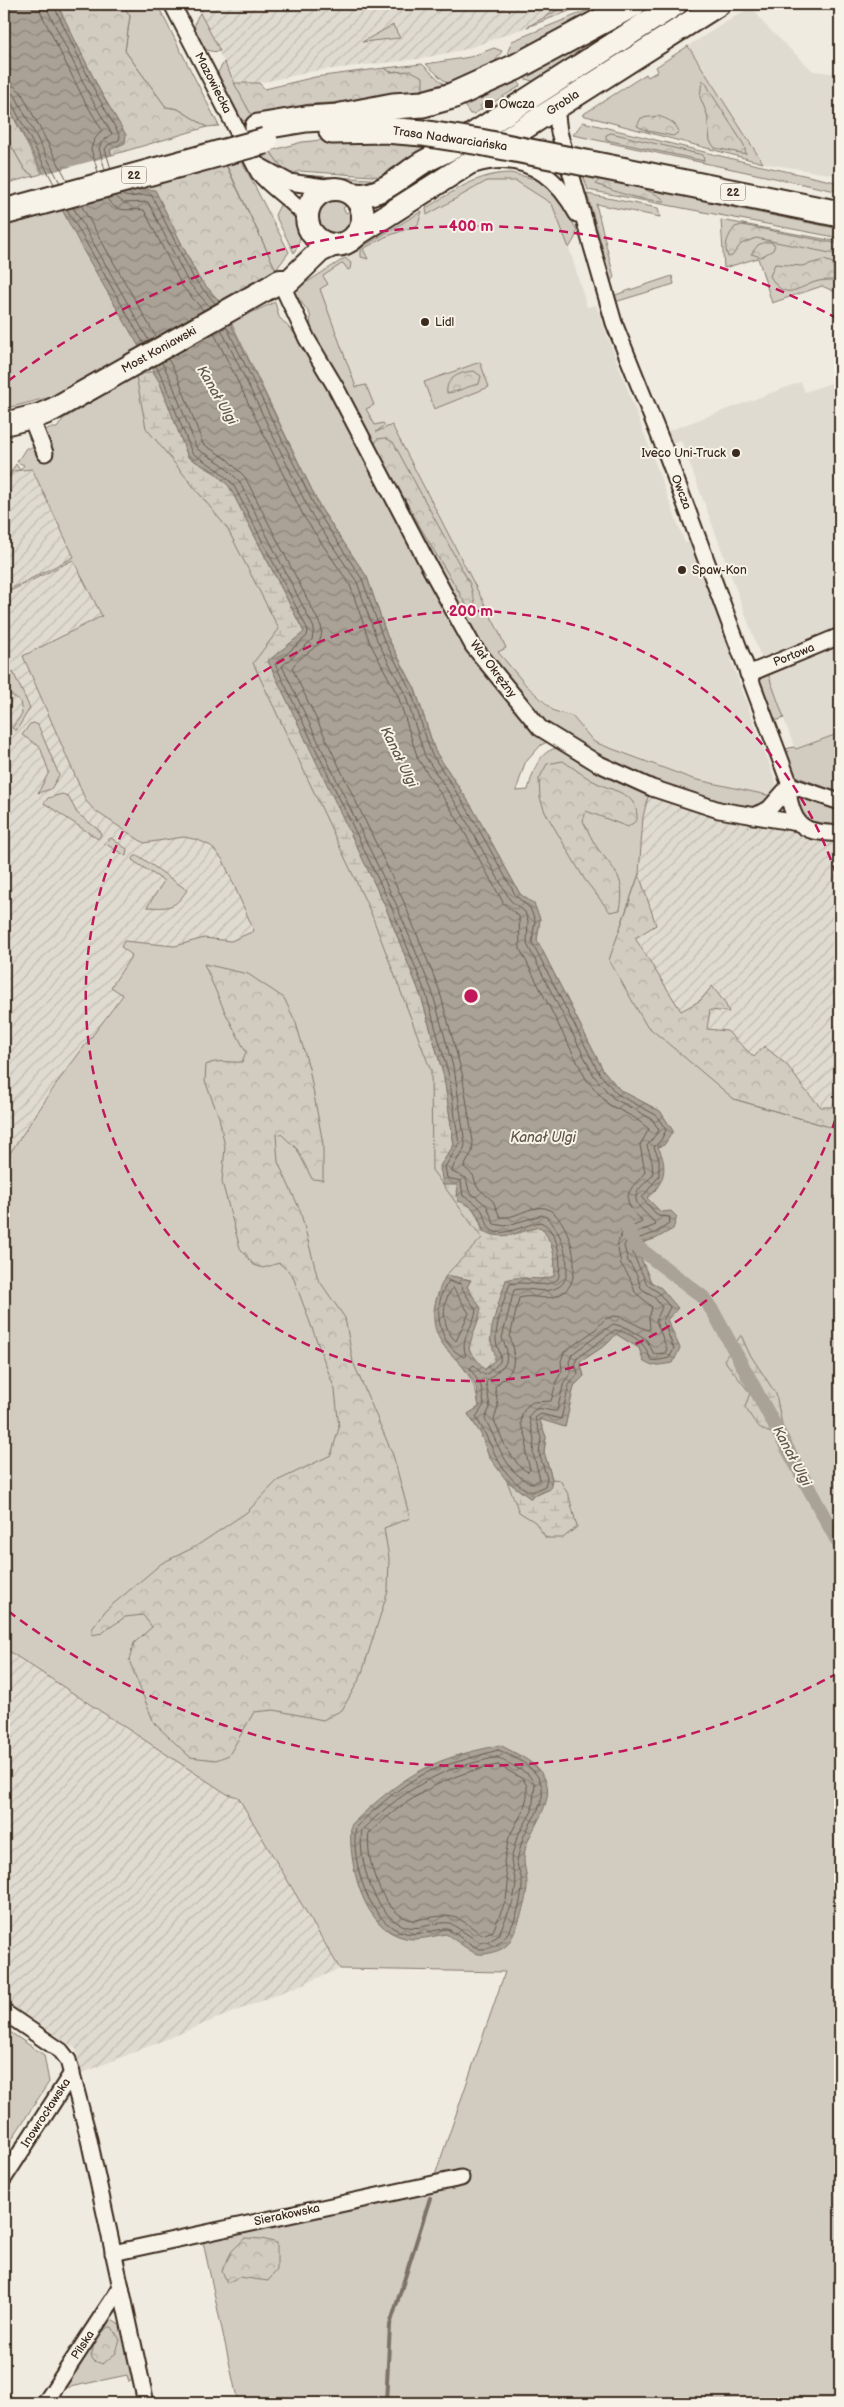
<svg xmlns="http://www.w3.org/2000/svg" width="844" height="2407" font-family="'Balsamiq Sans',sans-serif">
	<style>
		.built { fill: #e0dbd0 }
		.industrial { fill: url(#industrial-furrows) }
		.green { fill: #d1cbc0; stroke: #867a6f }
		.forest { fill: url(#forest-crowns); stroke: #867a6f }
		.wetland { fill: url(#wetland-marsh); stroke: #867a6f }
		.water { fill: url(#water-waves); stroke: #7e7266 }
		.pier { fill: #efebe0 }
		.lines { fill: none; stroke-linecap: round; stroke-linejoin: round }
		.shore { stroke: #675a4e; stroke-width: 1 }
		.stream { stroke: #7e7266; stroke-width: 4 }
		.canal { stroke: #aaa296; stroke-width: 14 }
		.minor-casing { stroke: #3b2a1e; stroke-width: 19 }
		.secondary-casing { stroke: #3b2a1e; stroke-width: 26 }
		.primary-casing { stroke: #3b2a1e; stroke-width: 29 }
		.minor { stroke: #f7f3e8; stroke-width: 15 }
		.secondary { stroke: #f7f3e8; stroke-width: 22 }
		.primary { stroke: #f7f3e8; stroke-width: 25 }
		.primary-bridge-casing { stroke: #3b2a1e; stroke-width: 29; stroke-linecap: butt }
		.primary-bridge { stroke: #f7f3e8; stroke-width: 25 }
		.ring { fill: none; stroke: #c2185b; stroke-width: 2.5; stroke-dasharray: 9 6 }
		.poi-dot { fill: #3b2a1e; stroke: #f7f3e8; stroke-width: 2 }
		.labels { text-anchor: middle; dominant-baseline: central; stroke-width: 4; stroke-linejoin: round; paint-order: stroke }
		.shield { fill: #f7f3e8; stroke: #73665b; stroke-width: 1 }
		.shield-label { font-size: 11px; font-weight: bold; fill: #3b2a1e }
		.street-label { font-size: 12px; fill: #3b2a1e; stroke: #f7f3e8 }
		.poi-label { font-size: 12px; fill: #3b2a1e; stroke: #f7f3e8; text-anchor: start }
		.water-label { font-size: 14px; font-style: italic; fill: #625448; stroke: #f7f3e8 }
		.centre { fill: #c2185b; stroke: #f7f3e8; stroke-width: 2.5 }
		.ring-label { font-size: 15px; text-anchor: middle; font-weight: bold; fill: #c2185b; stroke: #f7f3e8; stroke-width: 4; stroke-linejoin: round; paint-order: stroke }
	</style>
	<defs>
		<pattern id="industrial-furrows" width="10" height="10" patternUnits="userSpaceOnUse" patternTransform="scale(1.25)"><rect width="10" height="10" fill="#e0dbd0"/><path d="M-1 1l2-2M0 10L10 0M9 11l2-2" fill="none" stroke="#c1bcb2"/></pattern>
		<pattern id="forest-crowns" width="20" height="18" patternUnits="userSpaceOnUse" patternTransform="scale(1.25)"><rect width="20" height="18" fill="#d1cbc0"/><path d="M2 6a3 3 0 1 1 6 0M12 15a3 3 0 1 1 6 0" fill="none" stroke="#b4aea5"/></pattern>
		<pattern id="wetland-marsh" width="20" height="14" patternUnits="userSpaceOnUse" patternTransform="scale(1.25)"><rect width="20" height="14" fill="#d1cbc0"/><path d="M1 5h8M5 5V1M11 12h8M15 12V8" fill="none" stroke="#b4aea5"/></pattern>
		<pattern id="water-waves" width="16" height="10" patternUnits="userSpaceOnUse" patternTransform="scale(1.25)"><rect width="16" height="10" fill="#aaa296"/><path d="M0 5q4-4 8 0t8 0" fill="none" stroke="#8c847a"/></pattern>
	</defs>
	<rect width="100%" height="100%" fill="#efebe0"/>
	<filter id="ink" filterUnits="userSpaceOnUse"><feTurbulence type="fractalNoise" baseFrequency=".02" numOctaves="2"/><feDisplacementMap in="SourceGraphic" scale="10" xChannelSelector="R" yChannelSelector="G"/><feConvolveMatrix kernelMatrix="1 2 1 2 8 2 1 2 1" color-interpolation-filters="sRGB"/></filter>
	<g filter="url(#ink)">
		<g class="built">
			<path d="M752,6L764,24L813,71L840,74V176L763,163L688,46Z"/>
			<path d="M487,180L516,181L552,204L563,228L587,307L596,305L685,543L691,541L734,658L731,660L777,785L772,796L693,779L594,742L572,716L555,711L511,670L498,651V630L392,425L372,434L309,281L426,208L427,215Z"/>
			<path d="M840,380V733L795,749L681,440L668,444L665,432L801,382L805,392Z"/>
		</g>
		<g class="industrial">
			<path d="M195,4H588L467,49L418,59L315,71L259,83H234Z"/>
			<path d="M32,469L277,962L129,987L59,1080L4,1162V485L13,471Z"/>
			<path d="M649,793L730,821L840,834V1130L734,1099L621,925L639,874L643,817Z"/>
			<path d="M4,1645L227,1794L238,1797L340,1969L80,2074L76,2049L4,2001Z"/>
		</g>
		<g class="green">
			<path d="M122,4H157L219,126L207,127L178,109L166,107L125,51L130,16Z"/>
			<path d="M559,4H588L527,27L561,8Z"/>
			<path d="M603,4H620L511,59L508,51L512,41Z"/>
			<path d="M200,13L220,51C199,56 187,29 200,13Z"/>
			<path d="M393,25L400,38L362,42Z"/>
			<path d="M688,46L763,163L582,115L646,74L648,77L658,71L656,67Z"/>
			<path d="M494,48L502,51L489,71L451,87L426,64L470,57Z"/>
			<path d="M224,62L253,118L239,122L217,74Z"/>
			<path d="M422,64L448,88L423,96L397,71L390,72L385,68Z"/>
			<path d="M515,75L520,85L519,87L489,105L486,102L480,106L482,109L474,114H470L464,105L468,98Z"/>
			<path d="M583,122L753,164L840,183V192L573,135Z"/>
			<path d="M4,133L25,170L34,176L4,184Z"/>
			<path d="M270,151L288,176L261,159L257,154Z"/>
			<path d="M475,151L373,216L370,202L456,154Z"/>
			<path d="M240,158L289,252L276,270L226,164Z"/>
			<path d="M582,172L735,208L840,229V238L588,190Z"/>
			<path d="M511,173L543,181L558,198L577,230L575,238L569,248L552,204L516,181H487L427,215L426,208C454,191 478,173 511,173Z"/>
			<path d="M299,175L387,180L356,187L337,181L300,179L297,176Z"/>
			<path d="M587,194L658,208L660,217L596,204L614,277L610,282L600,255L604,253Z"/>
			<path d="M335,195L343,196L352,202L343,208L346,213L355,208C366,245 303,247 317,205L328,196Z"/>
			<path d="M282,201C300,220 308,228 294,253L275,215Z"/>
			<path d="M60,206L140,347L52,397C35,400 21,406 4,408V222Z"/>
			<path d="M422,211L418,225L385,237L363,249L368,259L361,257V248Z"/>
			<path d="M721,220L840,242V294L822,286L772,303L758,258L724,268Z"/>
			<path d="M345,258L351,263L350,269L348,270L343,263L323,276L328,284L320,289L356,387L366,385L374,405L366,409L375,425L383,423L385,425L376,432L392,425L498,630L506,648L498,652L525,684L554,711L572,716L594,742L693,779L772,796L755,812L719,810L631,776L548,728L489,661L336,380L311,329L310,314L293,291Z"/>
			<path d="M672,276L674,284L615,302L614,296L618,294Z"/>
			<path d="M275,302L279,317L296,335L318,365L480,664L516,712L549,741L541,745L525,763L516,791L528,790C533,771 540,745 565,748L607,776L649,793L643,817L639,874L621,925L734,1099L840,1130V2403H238L203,2242L432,2184L505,1972L340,1969L238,1797L227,1794L4,1648V1162L59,1080L123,995L111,987L132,955L121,947L124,941L175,946L204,938L231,941L254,931L223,860L211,846L198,840L184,837L144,843L95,811L86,801L23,656L102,616L73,560L4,594V592L74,557L32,469L13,471L4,485V482L16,464L20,470L24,465L17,462L26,448H37L41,457L53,445L45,440L42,433L49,428H57L63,419L136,376L153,371L188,457L304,632L343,815L493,1236L446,1349C465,1367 475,1380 479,1407L468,1414L481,1434L489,1457L552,1479L544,1452L546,1437L539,1418L565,1427L574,1386L584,1376L580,1362L607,1344L616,1334L639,1348L644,1362L674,1334L667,1320L669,1298L661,1288L651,1282L635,1245L657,1238L661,1212L646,1198L655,1191L658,1147L664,1145L673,1131L660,1111L620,1090L603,1070L537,940L540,919L534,904L520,894L472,807L435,751L415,689L387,636L367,577L321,509L231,322Z"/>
			<path d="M480,362L489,387L434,409L424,382Z"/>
			<path d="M766,668L784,718L769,723L753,673Z"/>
			<path d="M13,672L30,708L16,731L12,728L22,714L20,701L4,690V680L9,673Z"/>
			<path d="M34,723L38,725L59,775L51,789L38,793L49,772L40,747L22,735L30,724Z"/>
			<path d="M840,733V793L787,773L780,750L794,747L796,749Z"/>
			<path d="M790,785L840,802V826L804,820Z"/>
			<path d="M62,794L68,796L77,813L100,831L101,835L98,839L44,803L48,798Z"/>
			<path d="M111,838L127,849L126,856L104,843Z"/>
			<path d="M135,856H139L187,890C175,909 168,908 147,907L164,881L132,860Z"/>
			<path d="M4,2028L44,2055L49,2082L4,2151Z"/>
			<path d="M112,2320L124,2328L136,2378L129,2382L127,2375L65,2388L55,2403H48L105,2321Z"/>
		</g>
		<g class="forest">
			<path d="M57,4H122L130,16L125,51L166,107L178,109L207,127L112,155L110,150L126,135L100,91Z"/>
			<path d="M646,4H661L541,78L532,81L520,77L570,46Z"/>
			<path d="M385,68L390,72L411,71L423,77V95L371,101L309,104L253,118L234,83H259L265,89L315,77Z"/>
			<path d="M702,80L706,83L711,93L744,145L746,154L715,148L710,141L707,114L700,97Z"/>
			<path d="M4,98L42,174L34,176L25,170L4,133Z"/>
			<path d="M658,116C667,119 676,122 679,132L673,136L648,131L637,126L641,118Z"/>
			<path d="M611,133L703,155L704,161L606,140V135Z"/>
			<path d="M331,139L436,145L386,177L299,171L288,176L270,151L302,142Z"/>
			<path d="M223,159L276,270L220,302L198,277L155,191L146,189L125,192L123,188Z"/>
			<path d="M599,179C614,181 655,189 665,201C641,201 618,193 596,184Z"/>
			<path d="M742,225L840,244V255L756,238L741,244L732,256L728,257C723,246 728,236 735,227Z"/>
			<path d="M765,242H771L775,245L773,250L761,257L751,254L758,245Z"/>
			<path d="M824,260L833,263L834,280C826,280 818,280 810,284C791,292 783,298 770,276L775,264L802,266Z"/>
			<path d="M474,371L481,376L479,384C467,386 459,392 447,393C445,378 460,372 474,371Z"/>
			<path d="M385,438L393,442L470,584L475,603L471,611C461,599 456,585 447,572C421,531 399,488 375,445L377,439Z"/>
			<path d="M563,761C575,769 586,778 599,784C619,793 638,794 637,820L628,827L586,811L583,821C588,830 592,841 598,849C616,872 626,879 620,910L610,912L585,880L545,812L540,798L539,779L547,764Z"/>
			<path d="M639,874L656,925L635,938L681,1011L701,1000L712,986L725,1003L729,1012L710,1010L707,1029L727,1031L754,1057L764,1046L787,1065L805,1090L821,1107H840V1130L734,1099L646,1025L609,960Z"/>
			<path d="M204,964L248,974L284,998L296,1023L309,1068L323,1144V1180L312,1179L297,1149L281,1134L276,1135L278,1162L300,1210L318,1279L345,1318L353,1362L393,1455L410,1518L384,1528L389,1558L388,1591L361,1676L342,1710L323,1720L274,1710L254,1712L229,1755L216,1760L190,1757L154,1723L129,1660L134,1643L152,1627L143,1615L125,1617L102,1633L92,1635V1629L106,1610L162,1563L195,1547L247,1512L277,1481L331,1455L339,1428L335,1390L292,1274L279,1263L263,1268L254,1265L240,1248L222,1182L225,1147L219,1117L205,1081L206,1065C217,1059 230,1063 242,1062L246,1052L225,1012Z"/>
			<path d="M245,2238L262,2239L277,2243V2270L268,2281L239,2277L227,2283L222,2270L232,2251Z"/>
			<path d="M108,2327H112L120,2340L116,2353L103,2364L94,2361L91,2356L96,2338Z"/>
		</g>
		<g class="wetland">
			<path d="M153,371L160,383L188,457L215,473L229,486L304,632L343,815L386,908L421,996L444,1077L454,1145L440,1166C457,1184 476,1208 483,1231L529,1229L541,1226C552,1238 557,1260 554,1276L543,1280L523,1278L490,1340L496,1352L495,1360L484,1370L469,1350L471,1334L479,1320L476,1303L467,1287L470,1280L446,1275L482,1238L432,1170L431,1071L371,913L253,663L279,629L227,528L146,428L136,376Z"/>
			<path d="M741,1335L749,1353L776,1394L784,1435C760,1433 757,1426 745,1407L750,1393L724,1360Z"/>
			<path d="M552,1479L560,1480L569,1496L577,1527L563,1538H546L535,1522L519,1512L507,1481L530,1498L550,1489Z"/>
		</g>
		<g class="water">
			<path d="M4,4H57L100,91L126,135L125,143L110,150L125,192L146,189L155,190L198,277L220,302L321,509L367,577L387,636L415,689L435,751L472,807L520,894L534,904L540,919L537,940L603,1070L620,1090L660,1111L673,1131L664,1145L658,1147C669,1168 664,1184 647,1198L661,1212L671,1211L677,1217L673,1229L657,1238L635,1245L651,1282L661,1288L678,1308L667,1320L680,1348L673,1363L652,1366L644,1362L639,1348L616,1334L607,1344L580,1362L584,1376L574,1386L565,1427L539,1419L546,1437L544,1452L552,1479L550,1489L530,1498L507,1481L489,1457L481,1434L468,1414L479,1407C478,1401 478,1393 476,1387C470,1372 458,1362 448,1351C426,1326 433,1301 446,1275L471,1280L467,1287L481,1308C479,1323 471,1335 469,1350L485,1370L495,1360C496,1352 492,1348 491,1341C489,1330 502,1292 506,1280C522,1274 537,1283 554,1276C557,1260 552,1238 540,1227C520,1231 504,1242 483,1231C479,1215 475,1206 458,1201L457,1185H443L440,1166L454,1145L444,1077L421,996L386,908L268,661L304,632L229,486L215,473L188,457L160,383L83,250L4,98Z"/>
			<path d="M500,1745C516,1754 536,1761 545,1779C556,1802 529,1830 525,1850C522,1865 527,1870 527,1884C528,1897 516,1935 507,1945C501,1951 487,1955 478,1954C473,1954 453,1938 446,1934C433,1936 418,1941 405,1938C362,1929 348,1862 351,1825C375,1802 402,1778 434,1764C454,1755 478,1750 500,1745Z"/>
		</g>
		<path class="pier" d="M114,155L127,189L58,208L40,175Z"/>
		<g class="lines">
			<g class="shore">
				<path d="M39,4L41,13L84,100L102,130L94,140L91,149L98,172"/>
				<path d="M47,4L48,11L90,96L112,134L102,142L99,148L105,170"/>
				<path d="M53,4L96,93L120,136L119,140L108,145L105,149L111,169"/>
				<path d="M4,84L14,86L21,92L67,180"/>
				<path d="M4,91L11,92L16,97L60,183"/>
				<path d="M4,97L10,100L54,184"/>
				<path d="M121,194C130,201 142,192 152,196L194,279L215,303"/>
				<path d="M115,196L124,203L148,202L188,282L210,307"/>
				<path d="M107,198C116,215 129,208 144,210L182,286L203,310"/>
				<path d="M81,205L156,337"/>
				<path d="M73,207L149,341"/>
				<path d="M67,209L144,344"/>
				<path d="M168,359L177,375L203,444L227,459L245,477L321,626C326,649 301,652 292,668L403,900L439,989L462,1073L473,1142L472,1152L464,1167L473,1175L477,1187L493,1201L500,1217C514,1220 529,1205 545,1208C569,1214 586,1277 564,1292C547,1304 535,1293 519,1298L510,1337L514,1350L513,1365L510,1372L495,1387L498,1406L494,1420L506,1448L520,1467L528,1472L530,1469L526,1454L527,1439L521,1424L522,1414L527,1406L533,1402L551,1401L557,1380L562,1371L561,1361L564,1352L595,1330L605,1319L614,1316L621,1317L647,1330L650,1329L649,1318L652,1307L635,1292L630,1278L621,1264L617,1244L623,1231L642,1222C640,1217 635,1214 632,1210C620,1193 637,1184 645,1172L640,1145L649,1129L635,1118L608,1104L586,1079L520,949L519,916L504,904L456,817L418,759L398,696L370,643L350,585L304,517L214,333"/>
				<path d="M162,363L170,378L197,449L222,464L239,481L314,628L312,640L282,666L396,904L432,991L455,1074L465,1144C464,1155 453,1161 452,1172L466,1178L469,1191L487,1206L494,1224L505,1226L542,1215C560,1221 577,1274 560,1286C544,1296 530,1286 514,1290L502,1338L507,1350L506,1363L486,1382L490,1407L485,1419C498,1442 505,1474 533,1484L540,1479L533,1453L534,1439L529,1417C536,1402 546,1412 557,1411L564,1382L571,1373L569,1362L572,1354L613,1324L628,1328L646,1339L654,1354L665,1353L667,1349L656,1321L662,1307L654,1297L641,1288L637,1275L628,1261L624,1246L630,1235L656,1225C651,1215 631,1206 637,1193C640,1186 648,1181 653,1175L652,1161L647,1146L659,1130L652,1119L613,1098L594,1076L527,944L528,921L525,912L510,900L462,813L425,756L405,694L377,640L357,582L311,514L221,329"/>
				<path d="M156,366L164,381L192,453L217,469L233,484L308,630L307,636L275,664L391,906L426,994L449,1076L459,1144L445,1167L447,1178L461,1181L463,1196C470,1199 478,1204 482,1211C489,1222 485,1235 505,1232C517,1230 529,1224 540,1222C558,1228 563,1263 558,1279C544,1290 527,1280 510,1284C505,1295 495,1327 496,1339C496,1348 502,1352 500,1362L486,1375L481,1373L474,1365L470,1368L481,1386L484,1405L476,1417C492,1443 500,1480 532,1492L545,1486L547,1478L539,1453L541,1438L535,1418L541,1414L561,1419L569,1385L578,1374L575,1363L577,1358L615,1330C624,1331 638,1338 643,1345C655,1359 642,1364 669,1358L674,1349L663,1321L670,1307L658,1292L647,1285C642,1271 634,1260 631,1245L634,1240L655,1233L669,1224L670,1217L658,1216L642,1198L659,1176V1159L654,1147L661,1140L666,1130L656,1115L617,1094L599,1073L532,942L535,920L530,908L516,896L468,810L431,753L411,691L383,638L362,579L317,511L226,326"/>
				<path d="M449,1281L461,1284L463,1290L476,1310C474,1326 459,1339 466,1355L464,1357C437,1344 431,1304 449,1281Z"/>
				<path d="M453,1288L469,1313L456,1341C442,1329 440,1302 453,1288Z"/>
				<path d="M498,1750C512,1755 535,1767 540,1781C550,1805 525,1824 521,1845C520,1850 517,1857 517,1863C518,1871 523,1878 522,1886C521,1908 509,1951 480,1949C474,1948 455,1933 448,1929C434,1929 420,1936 406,1933C369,1926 350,1860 356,1827C379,1805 407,1779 438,1768C458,1761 478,1756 498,1750Z"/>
				<path d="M497,1757L528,1774L535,1784L532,1811L517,1837L511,1860L516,1884L513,1902L498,1936L488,1942H479L450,1923C436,1921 421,1930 408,1927C375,1920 357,1859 362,1830C384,1808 409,1789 438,1775C456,1766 478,1762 497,1757Z"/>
				<path d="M498,1765L523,1779L527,1786V1797L523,1811L509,1837L504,1862L508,1885L506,1900L493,1931L482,1935C460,1918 455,1913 427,1918C421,1919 413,1921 408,1919C381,1910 365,1859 369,1833C405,1799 448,1773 498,1765Z"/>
			</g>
			<path class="stream" d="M386,2403L390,2325L430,2198"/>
			<path class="canal" d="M628,1229L635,1245L703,1297L714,1313L840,1546"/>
			<g class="minor-casing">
				<g id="minor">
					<path d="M172,4L259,173C273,190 293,200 306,217"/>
					<path d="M556,108L559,132L614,323L665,450L790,785C788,796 789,801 793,812C801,834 819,832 840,834"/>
					<path d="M258,165L289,182L332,188"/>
					<path d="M474,165C522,150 555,173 577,214"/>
					<path d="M280,281L307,339L335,386L428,564L473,646L540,728L597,763L652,788L719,810L798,823"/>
					<path d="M31,418L45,453"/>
					<path d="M748,674L840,636"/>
					<path d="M753,816L769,809L790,785L840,802"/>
					<path d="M4,2012L61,2051L68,2060L88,2135L146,2403"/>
					<path d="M4,2178L72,2073"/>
					<path d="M113,2253L461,2178"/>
					<path d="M4,2403H5"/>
					<path d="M45,2403L121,2287"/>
				</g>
			</g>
			<g class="secondary-casing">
				<g id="secondary">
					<circle cx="335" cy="217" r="28"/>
					<path d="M353,194C378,200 402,175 422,163C432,157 443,153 453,147L676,4"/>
					<path d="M356,235L719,4"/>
					<path d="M4,424L40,415L52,410L270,287L280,281H289L320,251L333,245"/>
				</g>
			</g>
			<g class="primary-casing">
				<g id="primary">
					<path d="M341,116L393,106L423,104L452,96L516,67L633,4"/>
					<path d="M258,127L306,119L356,116"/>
					<path d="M332,131L385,130L422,133"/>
					<path d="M626,171L840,214"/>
				</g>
			</g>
			<use href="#minor" class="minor"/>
			<use href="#secondary" class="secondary"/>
			<use href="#primary" class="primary"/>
			<g class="primary-bridge-casing">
				<g id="primary-bridge">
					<path d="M422,133L480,142L626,171"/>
					<path d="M4,212L265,141"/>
				</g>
			</g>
			<use href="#primary-bridge" class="primary-bridge"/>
		</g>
	</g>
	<g class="ring">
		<path d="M840 1105A385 385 0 1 1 840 887"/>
		<path d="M838 1673A770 770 0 0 1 8 1611M8 381A770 770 0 0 1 838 319"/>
	</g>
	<g class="poi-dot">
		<rect x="484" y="99" width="10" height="10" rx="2.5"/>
		<circle cx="425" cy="322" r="5"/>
		<circle cx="736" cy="453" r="5"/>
		<circle cx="682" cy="570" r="5"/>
	</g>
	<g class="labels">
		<g class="shield">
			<rect x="121.5" y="166.5" width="25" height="17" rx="4"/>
			<rect x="720.5" y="183.5" width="25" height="17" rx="4"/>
		</g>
		<g class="shield-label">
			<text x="134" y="175">22</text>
			<text x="733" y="192">22</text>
		</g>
		<g class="street-label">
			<text transform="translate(213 83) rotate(63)">Mazowiecka</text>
			<text transform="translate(563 103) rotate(-33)">Grobla</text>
			<text transform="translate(450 139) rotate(8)">Trasa Nadwarciańska</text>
			<text transform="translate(159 350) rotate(-29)">Most Koniawski</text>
			<text transform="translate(681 492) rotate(69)">Owcza</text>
			<text transform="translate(794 655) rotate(-22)">Portowa</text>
			<text transform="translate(493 669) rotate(53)">Wał Okrężny</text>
			<text transform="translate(46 2113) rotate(-57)">Inowrocławska</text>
			<text transform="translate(287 2215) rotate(-12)">Sierakowska</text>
			<text transform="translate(83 2345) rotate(-57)">Pilska</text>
		</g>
		<g class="poi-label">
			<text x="499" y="104">Owcza</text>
			<text x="435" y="322">Lidl</text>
			<text x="726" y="453" text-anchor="end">Iveco Uni-Truck</text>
			<text x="692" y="570">Spaw-Kon</text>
		</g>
		<g class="water-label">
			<text transform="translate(217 395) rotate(60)">Kanał Ulgi</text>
			<text transform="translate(399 757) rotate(64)">Kanał Ulgi</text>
			<text x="543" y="1137">Kanał Ulgi</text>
			<text transform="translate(792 1456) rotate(62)">Kanał Ulgi</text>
		</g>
	</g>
	<circle cx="471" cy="996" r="8" class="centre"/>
	<g class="ring-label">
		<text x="471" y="231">400 m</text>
		<text x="471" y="616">200 m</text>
	</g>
	<rect width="844" height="2407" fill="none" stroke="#f7f3e8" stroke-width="20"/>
	<rect x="10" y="10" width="824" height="2387" fill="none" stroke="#3b2a1e" stroke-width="2" filter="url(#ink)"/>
</svg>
